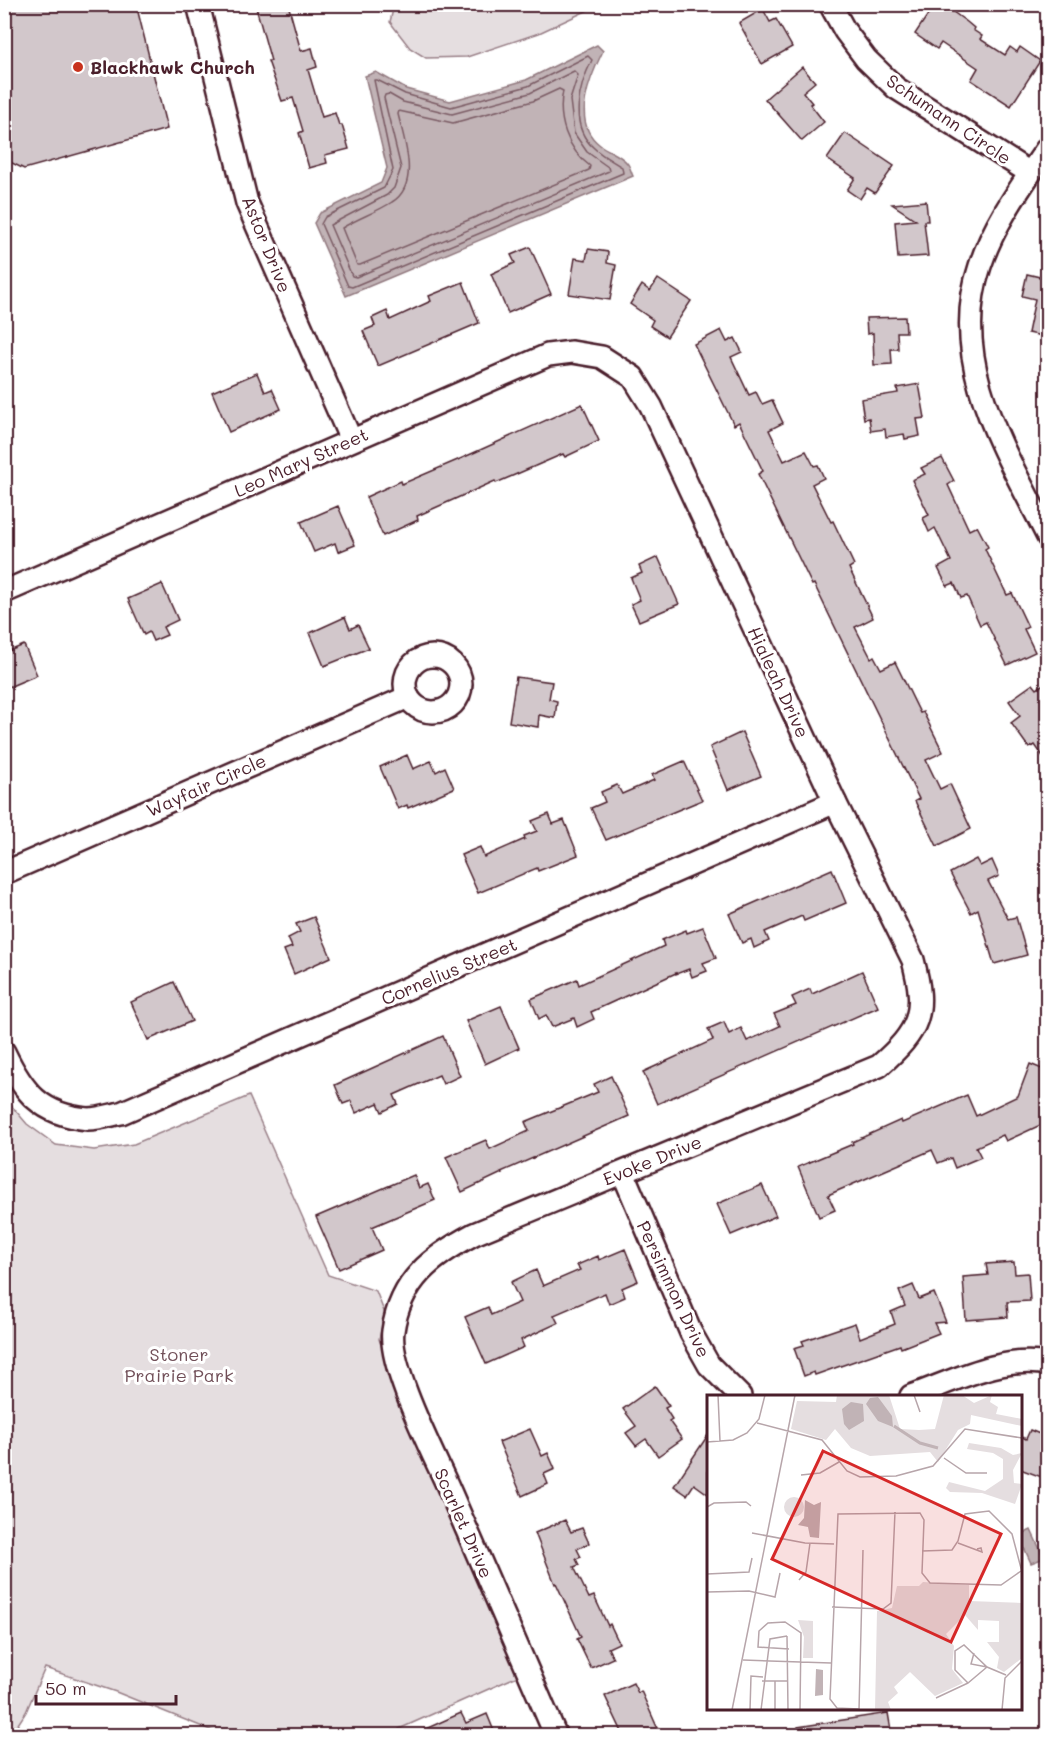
<svg xmlns="http://www.w3.org/2000/svg" width="1052" height="1740" font-family="Mali,sans-serif">
	<style>
		.green { fill: #e5dee0; stroke: #987e86; stroke-width: 1.5 }
		.water { fill: #c1b3b6; stroke: #91787e; stroke-width: 1.5 }
		.lines { fill: none; stroke-linecap: round; stroke-linejoin: round }
		.shore { stroke: #7a5a63; stroke-width: 1.5 }
		.building { fill: #d2c7cb; stroke: #4a1f2b; stroke-width: 1.5 }
		.street-casing { stroke: #4a1f2b; stroke-width: 26 }
		.street { stroke: #fff; stroke-width: 21 }
		.poi-dot { fill: #c8321e; stroke: #fff; stroke-width: 2 }
		.labels { text-anchor: middle; dominant-baseline: central; stroke-width: 6; stroke-linejoin: round; paint-order: stroke }
		.poi-label { font-size: 18px; font-weight: bold; fill: #4a1f2b; stroke: #fff; text-anchor: start }
		.street-label { font-size: 18px; fill: #4a1f2b; stroke: #fff }
		.park-label { font-size: 18px; fill: #714f58; stroke: #fff }
		.inset-river { fill: none; stroke: #c1b3b6; stroke-width: 3 }
		.inset-road { fill: none; stroke: #b7a5aa; stroke-width: 1.5 }
		.view { fill: #d62828; fill-opacity: 0.15; stroke: #d62828; stroke-width: 3 }
		.inset-edge { fill: none; stroke: #4a1f2b; stroke-width: 3 }
	</style>
	<rect width="100%" height="100%" fill="#fff"/>
	<filter id="ink" filterUnits="userSpaceOnUse"><feTurbulence type="fractalNoise" baseFrequency=".0167" numOctaves="2"/><feDisplacementMap in="SourceGraphic" scale="12" xChannelSelector="R" yChannelSelector="G"/><feConvolveMatrix kernelMatrix="1 2 1 2 8 2 1 2 1" color-interpolation-filters="sRGB"/></filter>
	<g filter="url(#ink)">
		<g class="green">
			<path d="M394,5V4L599,5L539,33L467,57L426,58L410,48L390,22Z"/>
			<path d="M249,1096L328,1275L376,1291L385,1314L379,1339L390,1372L529,1671L399,1729L401,1735L225,1736L116,1692L45,1668L26,1712L11,1735H5L4,1097L27,1124L56,1145L94,1150L134,1144Z"/>
		</g>
		<g class="water">
			<path d="M597,45L603,51C590,77 570,123 600,145C608,151 621,155 627,163C630,166 631,172 633,176L346,296L314,223L320,213L381,183L387,168L365,76L376,72L406,89L450,101L526,80Z"/>
			<path d="M1031,1530L1044,1558L1031,1563L1021,1541V1535Z"/>
		</g>
		<g class="lines">
			<g class="shore">
				<path d="M588,56L592,60C579,86 568,126 594,148C602,156 613,161 622,167L623,173L352,287L348,286L321,224L325,217L384,188L393,170L374,80H377L405,94L451,107L528,86Z"/>
				<path d="M574,71L578,75L570,100L574,133L587,152L608,167L609,171L356,277L352,276L330,225L387,195L394,188L401,168L384,98L385,95L389,94L403,102L452,114L530,93Z"/>
				<path d="M559,89L563,91C557,118 567,149 590,166L589,170L360,265H357L342,228C358,218 377,212 392,202C421,184 404,140 398,114L399,111L453,123L533,101Z"/>
			</g>
		</g>
		<g class="building">
			<path d="M4,4H136L167,129L24,169L4,159Z"/>
			<path d="M255,4H288L301,51L312,48L317,67L308,70L322,117L335,113L339,125H342L349,149L325,155L327,163L309,168L299,133L303,131L293,98L282,101L268,61H271Z"/>
			<path d="M935,4H942L967,22L974,28L973,30L982,36L980,39L1005,55L1010,47L1017,52L1020,47L1040,61L1011,106L971,80L978,68L941,43L937,49L915,34Z"/>
			<path d="M763,9L770,22L776,19L792,47L762,64L739,23Z"/>
			<path d="M802,67L815,82L803,92L812,103L810,104L824,122L802,141L765,99Z"/>
			<path d="M845,133L894,166L875,193L867,188L860,199L847,190L855,178L827,159Z"/>
			<path d="M926,201L928,221H924L928,256L898,258L895,222L916,220L892,204Z"/>
			<path d="M530,247L551,294L508,313L491,274L515,263L511,255Z"/>
			<path d="M588,249L608,252L607,263L616,265L610,300L569,294L575,258L586,260Z"/>
			<path d="M1041,271L1047,272V337L1028,333L1035,299L1022,296L1027,274L1040,277Z"/>
			<path d="M658,279L691,301L667,337L650,326L653,320L630,304L642,285L650,291Z"/>
			<path d="M463,282L479,323L378,366L363,331L375,326L372,318L387,311L390,320L431,301L429,296Z"/>
			<path d="M905,317L906,332H897L898,349H891L892,364L874,365L873,333L867,334L866,318Z"/>
			<path d="M721,330L727,342L735,338L742,352L731,357L749,395L756,392L762,404L772,400L783,423L769,430L784,461L806,451L814,466L818,465L824,478L812,484L831,522L833,521L854,565L849,568L873,618L855,627L871,658L874,656L881,669L895,662L920,713L923,712L943,752L926,760L940,789L950,784L971,829L937,846L915,801L919,799L814,584L812,585L758,474L763,471L739,422L734,425L694,344Z"/>
			<path d="M257,373L265,392L272,389L281,409L229,432L212,392Z"/>
			<path d="M919,384L925,418L917,419L920,436L905,439L904,434L886,437L885,429L871,431L869,418L864,419L861,399L898,393L897,388Z"/>
			<path d="M582,404L599,441L565,457L563,454L496,483L495,481L417,516L418,520L383,536L366,497L401,481L402,484L460,459Z"/>
			<path d="M942,458L954,481L948,485L969,530L977,526L988,547L985,549L1007,595L1012,593L1028,627L1024,629L1035,652L1007,665L986,622L980,625L967,596L961,598L954,583L947,586L938,568L951,561L935,528L929,532L923,518L929,515L912,480L925,474L921,468Z"/>
			<path d="M338,506L355,545L338,552L335,543L314,552L301,522Z"/>
			<path d="M658,557L679,604L639,621L631,604L640,600L631,578L642,573L639,566Z"/>
			<path d="M162,584L178,620L163,627L167,635L153,641L149,632L144,635L128,599Z"/>
			<path d="M345,617L350,629L358,625L369,648L324,666L310,633Z"/>
			<path d="M24,645L37,675L4,689V653Z"/>
			<path d="M516,677L552,682L549,699L557,701L555,718L539,715L538,727L509,722Z"/>
			<path d="M1047,681V762L1035,745L1029,748L1011,723L1020,716L1009,701L1033,684L1037,689Z"/>
			<path d="M742,732L761,776L728,790L710,747Z"/>
			<path d="M407,755L413,769L431,761L436,772L445,767L454,788L408,808L407,805L398,809L380,767Z"/>
			<path d="M684,761L702,800L606,840L591,808L605,802L601,792L617,785L622,794L654,780L652,775Z"/>
			<path d="M549,814L553,824L564,820L578,855L538,871L537,868L478,893L461,855L480,847L484,857L525,839L524,836L537,831L532,821Z"/>
			<path d="M976,859L980,866L992,860L999,876L988,881L1008,919L1016,917L1027,955L994,964L978,909L971,913L950,873Z"/>
			<path d="M832,869L846,903L804,921L802,916L765,932L769,941L754,948L751,939L742,943L729,914Z"/>
			<path d="M314,917L331,957L294,974L284,950L292,947L288,938L300,932L296,924Z"/>
			<path d="M703,927L716,958L703,963L707,971L692,977L689,969L676,974V973L591,1012L594,1019L577,1027L574,1018L552,1027L546,1015L539,1019L531,999L577,979L579,985L664,946L662,940L686,930L687,933Z"/>
			<path d="M862,971L878,1007L657,1104L643,1072L713,1040L708,1029L724,1022L729,1034L741,1028L747,1041L780,1026L774,1014L796,1005L792,997L810,989L812,994Z"/>
			<path d="M174,982L192,1021L148,1040L131,1002Z"/>
			<path d="M501,1006L519,1048L485,1064L466,1021Z"/>
			<path d="M443,1036L460,1076L443,1084L439,1075L394,1095L398,1104L382,1112L378,1103L356,1113L351,1101L343,1104L335,1085Z"/>
			<path d="M1030,1064L1047,1071V1122L1006,1141L1003,1135L976,1147L981,1157L955,1168L951,1158L938,1163L932,1150L828,1195L835,1210L819,1217L798,1167L853,1144L852,1142L901,1120L902,1123L967,1095L976,1116L1018,1096Z"/>
			<path d="M611,1076L629,1116L501,1172L502,1173L462,1192L446,1157L486,1140L490,1149L529,1131L525,1122L598,1092L594,1084Z"/>
			<path d="M414,1175L419,1188L428,1184L435,1200L372,1227L382,1250L339,1269L316,1217Z"/>
			<path d="M762,1185L776,1216L731,1235L717,1204Z"/>
			<path d="M625,1249L638,1281L622,1288L625,1297L609,1304L605,1293L554,1315L558,1323L521,1340L524,1347L486,1364L465,1317L488,1307L491,1315L520,1302L511,1282L536,1270L543,1286L580,1270L577,1265L598,1256L599,1260Z"/>
			<path d="M1014,1262L1015,1274L1028,1273L1030,1301L1007,1302L1008,1317L966,1320L963,1277L988,1275L986,1264Z"/>
			<path d="M913,1285L919,1299L934,1293L946,1322L934,1323L939,1333L901,1348L900,1345L815,1375L814,1372L804,1376L794,1348L804,1345L802,1341L855,1323L860,1338L895,1324L891,1312L905,1306L899,1291Z"/>
			<path d="M655,1386L669,1406L665,1408L672,1419L669,1421L682,1439L658,1456L646,1439L636,1446L626,1433L636,1426L623,1409Z"/>
			<path d="M530,1429L542,1456L548,1453L555,1469L544,1474L548,1484L522,1496L499,1442Z"/>
			<path d="M1030,1430L1047,1437V1479L1020,1469V1436L1026,1439Z"/>
			<path d="M708,1435V1494L694,1484L687,1495L674,1486Z"/>
			<path d="M565,1520L571,1532L582,1528L589,1543L577,1549L581,1557L576,1559L579,1565L574,1567L589,1598L594,1596L608,1626L610,1624L619,1643L608,1648L613,1658L591,1668L577,1639L581,1637L556,1583L555,1584L535,1533Z"/>
			<path d="M633,1683L638,1693L641,1691L661,1736H624L605,1696Z"/>
			<path d="M461,1713L466,1723L487,1714L496,1736H410Z"/>
			<path d="M888,1713L892,1736H798V1727Z"/>
		</g>
		<g class="lines">
			<g class="street-casing">
				<g id="street">
					<path d="M198,4L247,203L351,440"/>
					<path d="M830,4L845,31L866,59L896,88L1030,173"/>
					<path d="M1048,147C1023,184 994,223 980,266C947,363 1006,452 1048,537"/>
					<path d="M4,592L548,355L572,352L602,357L633,377L651,406L835,802L913,960C927,1013 920,1030 879,1066L474,1234C433,1256 400,1280 393,1331C388,1366 433,1453 449,1489C485,1571 520,1653 556,1736"/>
					<circle cx="433" cy="684" r="28"/>
					<path d="M4,873L408,697"/>
					<path d="M4,1052C23,1092 41,1115 88,1119C99,1119 111,1115 121,1113L835,802"/>
					<path d="M623,1173L691,1333L709,1365L740,1396"/>
					<path d="M911,1396C954,1381 1001,1355 1048,1364"/>
				</g>
			</g>
			<use href="#street" class="street"/>
		</g>
	</g>
	<circle class="poi-dot" cx="78" cy="67" r="6"/>
	<g class="labels">
		<g class="poi-label">
			<text x="90" y="67">Blackhawk Church</text>
		</g>
		<g class="street-label">
			<text transform="translate(949 119) rotate(34)">Schumann Circle</text>
			<text transform="translate(267 244) rotate(68)">Astor Drive</text>
			<text transform="translate(301 462) rotate(-24)">Leo Mary Street</text>
			<text transform="translate(779 682) rotate(65)">Hialeah Drive</text>
			<text transform="translate(206 785) rotate(-24)">Wayfair Circle</text>
			<text transform="translate(449 971) rotate(-23)">Cornelius Street</text>
			<text transform="translate(652 1160) rotate(-22)">Evoke Drive</text>
			<text transform="translate(674 1289) rotate(65)">Persimmon Drive</text>
			<text transform="translate(464 1523) rotate(66)">Scarlet Drive</text>
		</g>
		<g class="park-label">
			<text x="179" y="1354">Stoner<tspan x="179" dy="21">Prairie Park</tspan></text>
		</g>
	</g>
	<g transform="translate(707 1395)">
		<rect width="315" height="315" fill="#fff"/>
		<path d="M130,0H182L193,34L212,35L228,34L237,0H255L267,8L285,0L283,7L291,12L289,19L315,24V31L264,20L263,29L251,35L231,67L223,57L163,61L144,53L128,34L119,45L84,34L90,6L129,7ZM262,48L294,53L306,60L315,58L306,75L307,88L315,89L308,109L275,98L243,97L239,93L242,87L278,96L296,84V64L286,58L260,54ZM77 112a10 10 0 1 1 20 0a10 10 0 1 1-20 0ZM216,187L262,190V206L315,208V263L297,277L290,273L292,262L280,247H292V226L271,225V235L258,220L239,239L247,251L245,274L256,288L228,301L203,277L187,292L191,298L181,307L184,315H168L170,216L185,213L190,191H212ZM91,225L106,226V263H96L97,242Z" fill="#e5dee0"/>
		<path d="M171,2L185,21L186,32L171,26L159,9L163,3ZM144,7L156,9L157,26L142,35L137,29L135,14ZM98,105L107,110L114,107L112,143L103,142L101,132L91,130L97,123ZM109,274L116,275V300L108,301Z" fill="#c1b3b6"/>
		<path class="inset-river" d="M187,31L213,48L231,53"/>
		<path class="inset-road" d="M11,0L13,46M207,0L213,17M50,28L115,45L140,76L153,82L189,81L226,71L258,34L315,43M0,47L26,45L40,38L52,24L58,0M237,63L259,78H280M94,80L113,78L132,67M0,112L7,108L39,107L44,111M45,138L98,148L127,149M251,148L275,157L274,153L270,154M215,156L245,155L251,146L258,119L282,116L305,139L315,177M0,179L42,177L45,163M92,185L99,177L103,148M0,197L42,196L68,202L73,178M125,212L176,214L184,208L188,117M80,241L81,315M82,254L51,252L52,236L61,228L78,227L94,238L93,315M267,258L264,269L280,272M36,265L124,268M280,272L261,288L248,275V256L257,250L280,272L299,280M55,286H81M229,303L261,288M152,314L130,313L123,304L131,119L213,118L217,125L215,178L223,188L294,190L314,176M25,315L88,0M43,315L44,281L56,282M54,315L63,244L80,241M68,315V286M152,315L156,155M295,315L298,283L315,266"/>
		<path class="view" d="M116,56L294,139L244,247L65,164Z"/>
		<rect width="315" height="315" class="inset-edge"/>
	</g>
	<rect width="1052" height="1740" fill="none" stroke="#fff" stroke-width="24"/>
	<rect x="12" y="12" width="1028" height="1716" fill="none" stroke="#4a1f2b" stroke-width="2" filter="url(#ink)"/>
	<path d="M36 1695v9h140v-9" fill="none" stroke="#4a1f2b" stroke-width="3"/>
	<text x="45" y="1695" font-size="18" fill="#4a1f2b" stroke="#ffffff" stroke-width="4.5" paint-order="stroke">50 m</text>
</svg>
